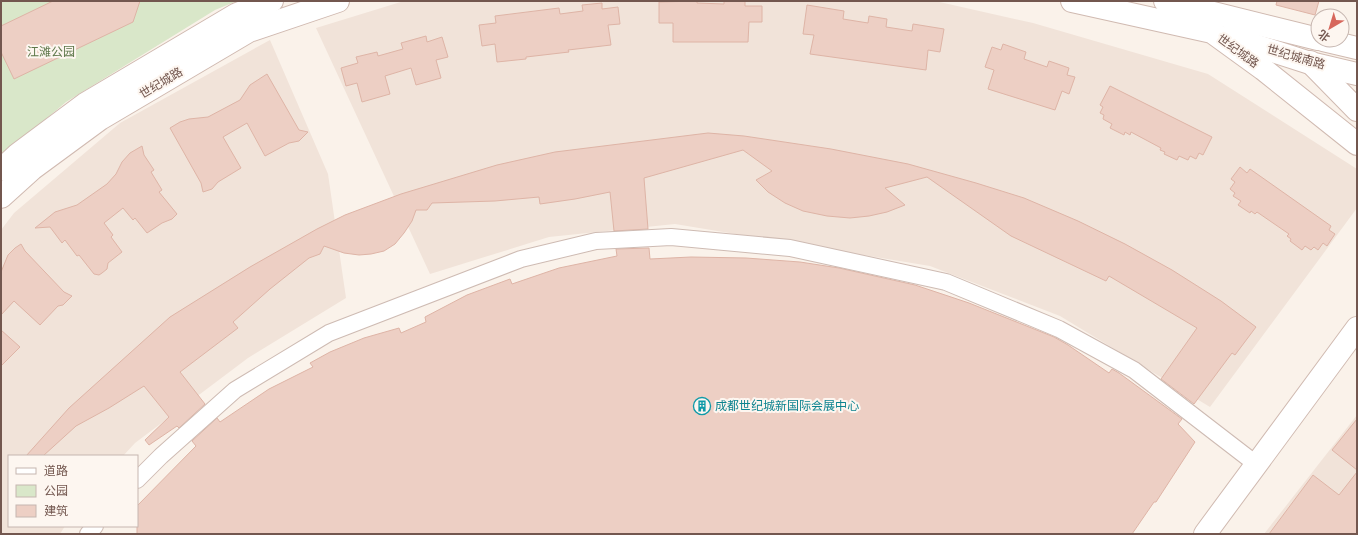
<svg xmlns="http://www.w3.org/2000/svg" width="1358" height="535" font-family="Jost,'Noto Sans SC',sans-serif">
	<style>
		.residential { fill: #f1e3d9 }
		.park { fill: #d9e7c9 }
		.building { fill: #edcfc4; stroke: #deb4a6 }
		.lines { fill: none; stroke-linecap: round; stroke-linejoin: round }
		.street-casing { stroke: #cebbb3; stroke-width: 18 }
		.secondary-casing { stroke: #d0bab1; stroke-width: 24 }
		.street { stroke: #fff; stroke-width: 16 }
		.secondary { stroke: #fff; stroke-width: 22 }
		.labels { text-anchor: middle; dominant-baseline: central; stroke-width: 4; stroke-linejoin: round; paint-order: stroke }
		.street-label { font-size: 12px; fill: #73574f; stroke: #fdf6f0 }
		.park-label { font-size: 12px; fill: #5d7749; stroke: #fdf6f0 }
		.culture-label { font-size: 12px; fill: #0d838f; stroke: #fdf6f0; text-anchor: start }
	</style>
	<rect width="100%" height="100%" fill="#faf2ea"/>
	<g class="residential">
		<path d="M404,1H935L1033,23L1208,74L1357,169V208L1210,407L1060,316L930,266L675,224L549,237L430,274L316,28Z"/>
		<path d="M270,40L328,174L346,298L248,358L135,443L123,456H9V526H65L60,534H1V230L14,213L120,123Z"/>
		<path d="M1357,415V534H1264Z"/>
	</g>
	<path class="park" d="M1,1H237L215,10L66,102L1,157Z"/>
	<g class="building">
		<path d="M53,1H140L133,22L14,79L1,52V26Z"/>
		<path d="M697,1V3L724,4V1H745V6H762V22H749L748,42H673V23H659V2Z"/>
		<path d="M1277,1H1319L1315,15L1276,5Z"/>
		<path d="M602,3V9L618,7L620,24L608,25L611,45L568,50L569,52L526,57V59L497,62L495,44L482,46L479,25L496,23L495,16L559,8L560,14L583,11L582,5Z"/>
		<path d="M807,5L844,11L843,19L868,23L869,16L887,19L886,27L912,31L913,24L944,29L940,52L928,50L926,70L810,54L814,35L803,34Z"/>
		<path d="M426,36L427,42L442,37L448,57L436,60L441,78L416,85L411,68L385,76L390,94L362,102L357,83L346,86L341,68L358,63L356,57L377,52L378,56L403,49L401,43Z"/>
		<path d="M1003,44L1026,52L1024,59L1047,67L1049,61L1069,68L1067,75L1075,77L1069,94L1062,91L1055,110L988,89L994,70L985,67L992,47L1001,50Z"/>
		<path d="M267,74L299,130L308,132L299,141L289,143L265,156L247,123L223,137L241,168L218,182L212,189L203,192L201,183L170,128L180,122L189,119L208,117L240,100L250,85Z"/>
		<path d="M1110,86L1212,137L1203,155L1199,153L1196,159L1190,156L1188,160L1179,156L1177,160L1164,154L1165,152L1160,150L1161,148L1131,132L1130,135L1125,132L1124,135L1110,128L1112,124L1103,119L1104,115L1100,113L1103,107L1100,105Z"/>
		<path d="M708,133L744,136L831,149L908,164L976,183L1024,198L1078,221L1125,244L1172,270L1221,301L1256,327L1235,355L1232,353L1194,404L1161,379L1197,328L1109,276L1106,281L1011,236L927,177L885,188L905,205L887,212L869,216L850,218L827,216L803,211L785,203L768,192L756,180L772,171L743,150L644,178L648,229L614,231L610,192L575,199L540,204L539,197L495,201L432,203L427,210H416L412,221L404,233L395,244L384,251L371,254L359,255L344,253L324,246L320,254L309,258L270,289L233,322L238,328L180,372L205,404L179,428L177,426L149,445L145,440L169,417L144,386L109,408L76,426L43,456H26L69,408L170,317L250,267L317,229L345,215L401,194L497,165L555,152Z"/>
		<path d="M142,146L144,155L154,170L151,172L162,190L159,192L177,214L172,219L162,223L147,233L135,218L133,220L123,208L104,223L113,235L111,237L122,252L108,263L107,269L102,273L99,275L94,274L79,255L77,256L65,240L62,243L50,227L35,228L55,212L77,205L107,184L116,174L122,162L130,153Z"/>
		<path d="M1240,167L1247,173L1250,169L1331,226L1329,230L1335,234L1327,246L1323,243L1318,250L1314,247L1311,250L1305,246L1302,250L1290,241L1291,239L1287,236L1289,234L1257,212L1255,214L1251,211L1250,213L1238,205L1241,201L1233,196L1235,193L1230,189L1235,182L1231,179Z"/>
		<path d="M21,244L25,251L64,292L72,296L63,305L58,306L40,325L14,301L1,315V272L8,255L15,248Z"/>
		<path d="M649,248L650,259L691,257L746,258L800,262L839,268L915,285L969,303L1054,337L1068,345L1109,373L1112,369L1119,373L1182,419L1178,424L1195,442L1156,502H1154L1132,534H137V506L196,446L192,441L217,418L220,422L269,389L313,367L310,363L330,352L364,338L399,328L401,333L426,322L425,317L467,295L510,279L512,284L559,268L617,256L616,249Z"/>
		<path d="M1,330L20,347L1,366Z"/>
		<path d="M1357,419V470L1332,450Z"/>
		<path d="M1357,472V534H1269L1313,475L1339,495Z"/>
	</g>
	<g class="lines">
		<g class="street-casing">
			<g id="street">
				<path d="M137,480L161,456L235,390L329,333L521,259L596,241L671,237L790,248L946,282L1059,329L1134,370L1256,464"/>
				<path d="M88,534L95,526"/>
			</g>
		</g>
		<g class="secondary-casing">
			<g id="secondary">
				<path d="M1072,1L1212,32L1263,69L1357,144"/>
				<path d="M1165,1L1318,39"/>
				<path d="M1229,37L1310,63L1357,74"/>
				<path d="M1323,40L1357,48"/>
				<path d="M1310,62L1357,110"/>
				<path d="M1,170L18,154L85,104L237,14L272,1"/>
				<path d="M1,197L32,169L100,119L249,31L338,1"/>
				<path d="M1205,534L1357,328"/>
			</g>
		</g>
		<use href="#street" class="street"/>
		<use href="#secondary" class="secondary"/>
	</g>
	<defs>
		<g id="building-ring" transform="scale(0.9)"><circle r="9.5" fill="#fdf6f0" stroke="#0f9aa8" stroke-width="1.5"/><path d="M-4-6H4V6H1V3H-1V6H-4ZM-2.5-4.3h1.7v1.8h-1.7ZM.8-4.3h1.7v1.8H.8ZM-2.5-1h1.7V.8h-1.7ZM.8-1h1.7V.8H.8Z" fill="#0f9aa8"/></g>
	</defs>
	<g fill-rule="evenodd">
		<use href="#building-ring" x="702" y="406"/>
	</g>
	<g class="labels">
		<g class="street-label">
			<text transform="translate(1238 51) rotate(36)">世纪城路</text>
			<text transform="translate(1296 57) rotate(16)">世纪城南路</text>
			<text transform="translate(161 83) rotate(-31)">世纪城路</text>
		</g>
		<g class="park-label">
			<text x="51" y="52">江滩公园</text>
		</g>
		<g class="culture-label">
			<text x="715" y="406">成都世纪城新国际会展中心</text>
		</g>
	</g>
	<rect width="1358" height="535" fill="none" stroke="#73574f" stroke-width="4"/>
	<rect x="8" y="455" width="130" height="72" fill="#fdf6f0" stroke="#c6b6b0"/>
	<rect x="16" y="468" width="20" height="6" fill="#ffffff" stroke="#c6b6b0"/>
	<text x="44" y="475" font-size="12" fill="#73574f">道路</text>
	<rect x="16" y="485" width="20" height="12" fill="#d9e7c9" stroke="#c6b6b0"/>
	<text x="44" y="495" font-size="12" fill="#73574f">公园</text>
	<rect x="16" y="505" width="20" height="12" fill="#edcfc4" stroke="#c6b6b0"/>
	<text x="44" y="515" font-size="12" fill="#73574f">建筑</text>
	<g transform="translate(1330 28) rotate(218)"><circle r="19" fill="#fdf6f0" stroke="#c6b6b0"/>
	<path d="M0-3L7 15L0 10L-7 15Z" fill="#d7675c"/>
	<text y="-6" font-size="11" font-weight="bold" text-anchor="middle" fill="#73574f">北</text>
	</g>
</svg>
